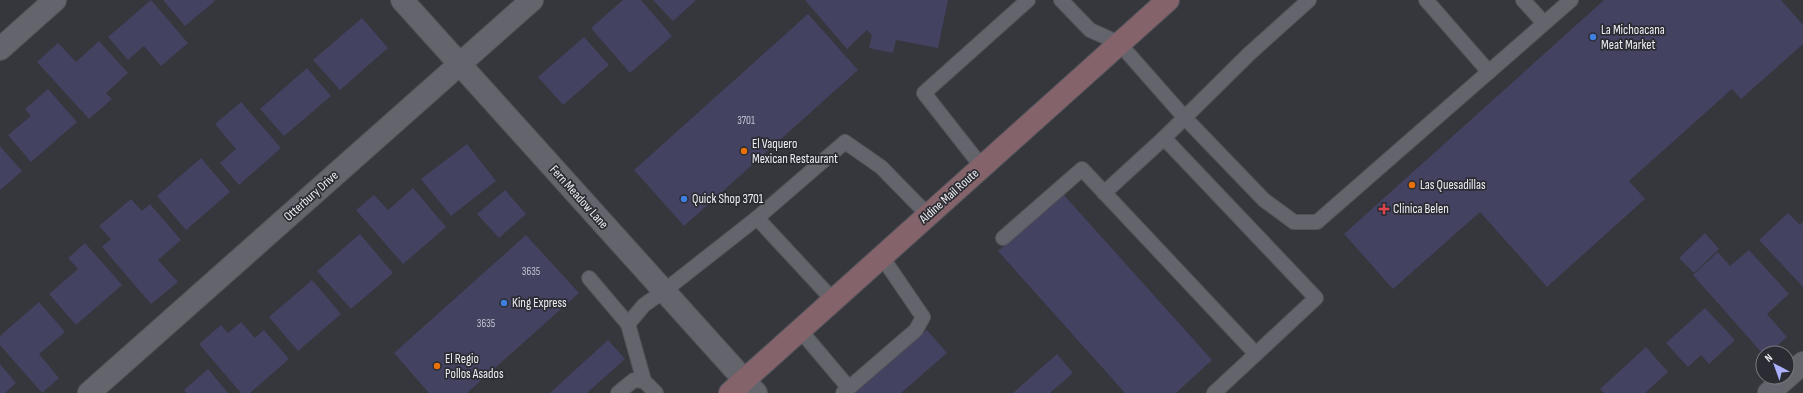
<svg xmlns="http://www.w3.org/2000/svg" width="1803" height="393" font-family="'Sofia Sans Condensed',sans-serif">
	<style>
		.building { fill: #434260 }
		.lines { fill: none; stroke-linecap: round; stroke-linejoin: round }
		.service-casing { stroke: #53535a; stroke-width: 16 }
		.minor-casing { stroke: #53535a; stroke-width: 24 }
		.secondary-casing { stroke: #53535a; stroke-width: 24 }
		.service { stroke: #64646d; stroke-width: 14 }
		.minor { stroke: #64646d; stroke-width: 22 }
		.secondary { stroke: #84636a; stroke-width: 22 }
		.shop-dot { fill: #3f7fe0; stroke: #2b2c33; stroke-width: 1.5 }
		.food-dot { fill: #e8710a; stroke: #2b2c33; stroke-width: 1.5 }
		.health-dot { fill: #e0444e; stroke: #2b2c33; stroke-width: 1.5 }
		.labels { text-anchor: middle; dominant-baseline: central; stroke-width: 3.5; stroke-linejoin: round; paint-order: stroke }
		.number-label { font-size: 11px; fill: #c2c2ce }
		.poi-label { font-size: 13px; fill: #ededf2; stroke: #2b2c33; text-anchor: start }
		.street-label { font-size: 13px; fill: #ededf2; stroke: #2b2c33 }
	</style>
	<rect width="100%" height="100%" fill="#36363d"/>
	<g class="building">
		<path d="M151,0L188,43L161,66L144,46L128,60L108,37Z"/>
		<path d="M163,0H216L185,26Z"/>
		<path d="M623,0H641L672,36L630,73L591,28Z"/>
		<path d="M653,0H696L673,21Z"/>
		<path d="M805,0H948L938,48L896,40L893,53L869,48L872,35L867,30L847,49Z"/>
		<path d="M1604,0H1781L1803,25V44L1741,99L1732,89L1629,181L1645,199L1547,287L1480,212L1393,289L1344,234Z"/>
		<path d="M808,14L858,70L684,226L634,170Z"/>
		<path d="M362,18L388,48L340,90L313,60Z"/>
		<path d="M584,37L609,65L563,105L538,77Z"/>
		<path d="M99,41L128,73L106,93L112,99L89,119L37,62L58,43L76,62Z"/>
		<path d="M307,68L331,96L284,136L260,109Z"/>
		<path d="M48,89L77,122L31,162L8,135L31,116L25,109Z"/>
		<path d="M241,102L281,148L239,185L220,163L236,149L215,124Z"/>
		<path d="M467,144L496,181L451,216L421,179Z"/>
		<path d="M0,146L22,171L0,190Z"/>
		<path d="M201,158L230,192L186,230L157,196Z"/>
		<path d="M413,188L446,227L403,264L356,210L374,195L388,210Z"/>
		<path d="M505,190L526,214L499,238L477,214Z"/>
		<path d="M1063,194L1212,360L1176,393H1125L998,251Z"/>
		<path d="M131,199L142,211L150,204L181,240L158,260L178,282L151,304L102,247L111,239L99,226Z"/>
		<path d="M1788,213L1800,225L1803,222V287L1759,240Z"/>
		<path d="M1705,233L1719,249L1694,273L1679,258Z"/>
		<path d="M360,234L393,273L351,309L317,271Z"/>
		<path d="M526,235L579,293L467,393H429L394,353Z"/>
		<path d="M85,243L122,285L76,325L49,294L78,269L68,258Z"/>
		<path d="M1749,250L1789,294L1767,314L1787,337L1769,353H1762L1693,275L1718,252L1730,266Z"/>
		<path d="M312,280L341,314L298,351L269,317Z"/>
		<path d="M39,302L65,332L39,354L59,378L42,393L0,345V336Z"/>
		<path d="M1705,308L1735,340L1709,364L1701,355L1688,367L1666,343Z"/>
		<path d="M241,322L255,338L264,330L289,359L250,393H241L199,344L221,325L228,333Z"/>
		<path d="M927,330L947,353L901,393H855Z"/>
		<path d="M608,340L625,359L587,393H550Z"/>
		<path d="M1646,347L1668,372L1645,393H1604L1600,389Z"/>
		<path d="M1057,354L1073,373L1050,393H1013Z"/>
		<path d="M0,364L16,383L5,393H0Z"/>
		<path d="M208,369L228,393H187L184,390Z"/>
	</g>
	<g class="lines">
		<g class="service-casing">
			<g id="service">
				<path d="M1061,0L1090,30L1119,43L1185,118L1264,200L1294,222H1317L1571,0"/>
				<path d="M1426,0L1489,72"/>
				<path d="M1523,0L1544,23"/>
				<path d="M1164,138L1249,54L1309,0"/>
				<path d="M982,167L924,93L1028,0"/>
				<path d="M1104,193L1164,138L1316,298L1256,354"/>
				<path d="M757,218L833,300"/>
				<path d="M1003,238L1082,169L1256,354L1214,393"/>
				<path d="M589,278L628,324"/>
				<path d="M800,330L848,387"/>
				<path d="M644,381L628,324L644,305L664,291L757,218L845,142L881,167L928,215"/>
				<path d="M618,393L634,380L644,381L656,393"/>
				<path d="M843,393L916,330L923,317L882,257"/>
			</g>
		</g>
		<g class="minor-casing">
			<g id="minor">
				<path d="M402,0L756,393"/>
				<path d="M0,49L55,0"/>
				<path d="M1787,377L1803,363"/>
				<path d="M89,393L532,0"/>
				<path d="M1769,393L1787,377"/>
			</g>
		</g>
		<g class="secondary-casing">
			<path id="secondary" d="M730,393L1168,0"/>
		</g>
		<use href="#service" class="service"/>
		<use href="#minor" class="minor"/>
		<use href="#secondary" class="secondary"/>
	</g>
	<g class="shop-dot">
		<circle cx="1593" cy="37" r="4"/>
		<circle cx="684" cy="199" r="4"/>
		<circle cx="504" cy="303" r="4"/>
	</g>
	<g class="food-dot">
		<circle cx="744" cy="151" r="4"/>
		<circle cx="1412" cy="185" r="4"/>
		<circle cx="437" cy="366" r="4"/>
	</g>
	<path class="health-dot" d="M1382 203h4v4h4v4h-4v4h-4v-4h-4v-4h4z"/>
	<g class="labels">
		<g class="number-label">
			<text x="746" y="120">3701</text>
			<text x="531" y="271">3635</text>
			<text x="486" y="323">3635</text>
		</g>
		<g class="poi-label">
			<text x="1601" y="30">La Michoacana<tspan x="1601" dy="15">Meat Market</tspan></text>
			<text x="752" y="144">El Vaquero<tspan x="752" dy="15">Mexican Restaurant</tspan></text>
			<text x="1420" y="185">Las Quesadillas</text>
			<text x="692" y="199">Quick Shop 3701</text>
			<text x="1393" y="209">Clinica Belen</text>
			<text x="512" y="303">King Express</text>
			<text x="445" y="359">El Regio<tspan x="445" dy="15">Pollos Asados</tspan></text>
		</g>
		<g class="street-label">
			<text transform="translate(311 196) rotate(-42)">Otterbury Drive</text>
			<text transform="translate(949 196) rotate(-42)">Aldine Mail Route</text>
			<text transform="translate(579 197) rotate(48)">Fern Meadow Lane</text>
		</g>
	</g>
	<g transform="translate(1775 365) rotate(319)"><circle r="19" fill="#2b2c33" stroke="#79797f"/>
	<path d="M0-3L7 15L0 10L-7 15Z" fill="#acaffb"/>
	<text y="-6" font-size="11" font-weight="bold" text-anchor="middle" fill="#ededf2">N</text>
	</g>
</svg>
